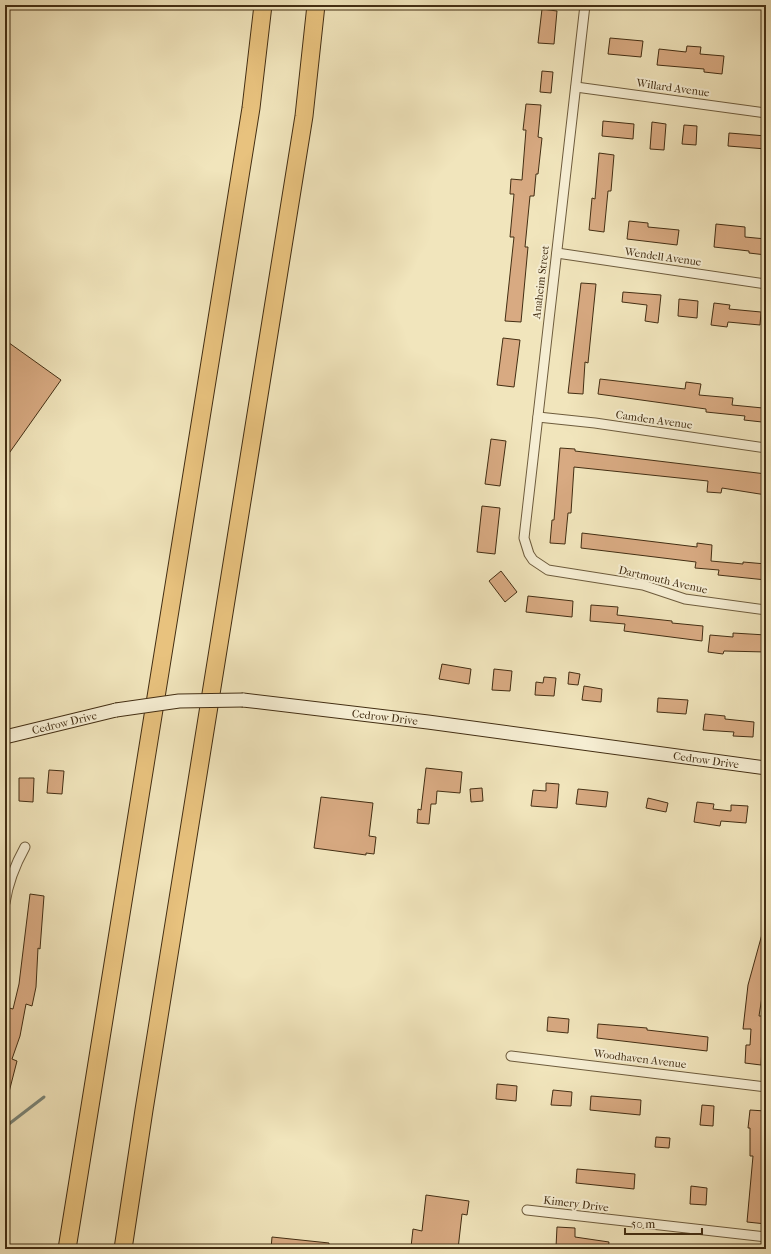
<svg xmlns="http://www.w3.org/2000/svg" width="771" height="1254" font-family="'IM FELL French Canon',serif">
	<style>
		.lines { fill: none; stroke-linecap: round; stroke-linejoin: round }
		.stream { stroke: #7a8477; stroke-width: 3 }
		.building { fill: #d8aa82; stroke: #432e13 }
		.street-casing { stroke: #6e5c3d; stroke-width: 11 }
		.secondary-casing { stroke: #432e13; stroke-width: 15 }
		.highway-casing { stroke: #432e13; stroke-width: 19 }
		.street { stroke: #f6eed3; stroke-width: 9 }
		.secondary { stroke: #f6eed3; stroke-width: 13 }
		.highway { stroke: #e8c27e; stroke-width: 17 }
		.secondary-bridge-casing { stroke: #432e13; stroke-width: 15; stroke-linecap: butt }
		.secondary-bridge { stroke: #f6eed3; stroke-width: 13 }
		.labels { text-anchor: middle; dominant-baseline: central; stroke-width: 4; stroke-linejoin: round; paint-order: stroke }
		.street-label { font-size: 11px; fill: #432e13; stroke: #f6eed3 }
	</style>
	<rect width="100%" height="100%" fill="#f1e5bc"/>
	<filter id="stains"><feTurbulence type="fractalNoise" baseFrequency=".005" numOctaves="4"/><feColorMatrix values="0 0 0 0 .2 0 0 0 0 .09 0 0 0 0 .02 0 0 0 .5 -.17"/></filter>
	<radialGradient id="worn" r=".72"><stop offset=".6" stop-color="#630" stop-opacity="0"/><stop offset="1" stop-color="#630" stop-opacity=".3"/></radialGradient>
	<g class="lines">
		<path class="stream" d="M5,1127L44,1097"/>
	</g>
	<g class="building">
		<path d="M542,9L557,11L554,44L538,43Z"/>
		<path d="M610,38L643,41L641,57L608,54Z"/>
		<path d="M687,46L701,47L700,54L724,56L722,74L704,72V69L657,65L659,49L686,52Z"/>
		<path d="M542,71L553,72L551,93L540,92Z"/>
		<path d="M526,104L541,105L538,137L542,138L538,174H536L534,196H530L525,247H528L521,322L505,321L514,237H510L514,194H510L511,179L522,180L526,130H523Z"/>
		<path d="M603,121L634,124L633,139L602,136Z"/>
		<path d="M652,122L666,124L664,150L650,149Z"/>
		<path d="M684,125L697,126L696,145L682,144Z"/>
		<path d="M729,133L766,136V149L728,146Z"/>
		<path d="M599,153L614,155L611,191H608L604,232L589,230L592,198L595,199Z"/>
		<path d="M629,221L648,223V227L679,230L677,245L627,239Z"/>
		<path d="M716,224L745,227V237L766,239V255L749,253V251L714,247Z"/>
		<path d="M581,283L596,284L588,363L585,362L583,394L568,393Z"/>
		<path d="M623,292L661,295L658,323L645,321L647,305L622,302Z"/>
		<path d="M679,299L698,301L697,318L678,316Z"/>
		<path d="M714,303L730,305L729,309L761,312L760,325L728,322L727,327L711,325Z"/>
		<path d="M503,338L520,340L514,387L497,385Z"/>
		<path d="M5,340L61,380L5,459Z"/>
		<path d="M600,379L685,389L686,382L701,384L699,395L733,398L732,405L763,408L762,422L744,420L745,416L706,412V409L598,394Z"/>
		<path d="M491,439L506,441L500,486L485,484Z"/>
		<path d="M560,448L575,449V451L766,474V495L722,488L721,493L707,492L708,481L574,467L571,513H568L565,544L550,543L552,520H554Z"/>
		<path d="M482,506L500,508L495,554L477,552Z"/>
		<path d="M582,533L697,547V543L712,545L711,561L743,564V562L766,564V580L718,575L719,570L695,568L696,562L581,548Z"/>
		<path d="M501,571L517,592L505,602L489,581Z"/>
		<path d="M528,596L573,601L572,617L526,612Z"/>
		<path d="M591,605L618,607L617,615L672,621V623L703,626L702,641L624,631L625,624L590,621Z"/>
		<path d="M733,633L766,635V652L724,651L723,654L708,652L710,635L733,637Z"/>
		<path d="M442,664L471,669L469,684L439,679Z"/>
		<path d="M494,669L512,671L510,691L492,690Z"/>
		<path d="M569,672L580,674L578,685L568,684Z"/>
		<path d="M544,677L556,678L554,696L535,695L536,682L543,683Z"/>
		<path d="M584,686L602,689L601,702L582,700Z"/>
		<path d="M658,698L688,700L686,714L657,712Z"/>
		<path d="M705,714L725,716V719L754,722L753,737L733,736L734,732L703,730Z"/>
		<path d="M426,768L462,772L460,793L437,791L436,804H431L429,824L417,823L418,809L421,810Z"/>
		<path d="M49,770L64,771L62,794L47,793Z"/>
		<path d="M19,778H34L33,802L19,801Z"/>
		<path d="M546,783L559,784L557,808L531,806L533,790L546,791Z"/>
		<path d="M482,788L483,801L471,802L470,789Z"/>
		<path d="M578,789L608,792L606,807L576,804Z"/>
		<path d="M321,797L373,803L369,836L376,837L374,854L366,853V855L314,848Z"/>
		<path d="M648,798L668,803L666,812L646,808Z"/>
		<path d="M697,802L714,804L713,809L731,811V805L748,806L746,823L721,821L720,826L694,822Z"/>
		<path d="M30,894L44,896L40,949L38,948L36,987L32,1006L26,1004L20,1036L12,1059L17,1061L8,1096H5V1030L9,1008L13,1009L19,984Z"/>
		<path d="M764,927H766V971L759,1016H764L761,1065L745,1063L746,1045H750L751,1029H743L748,985Z"/>
		<path d="M548,1017L569,1019L568,1033L547,1031Z"/>
		<path d="M598,1024L647,1028V1030L708,1037L707,1051L597,1038Z"/>
		<path d="M497,1084L517,1086L516,1101L496,1099Z"/>
		<path d="M553,1090L572,1092L571,1106L551,1105Z"/>
		<path d="M591,1096L641,1100L640,1115L590,1110Z"/>
		<path d="M702,1105L714,1106L713,1126L700,1125Z"/>
		<path d="M750,1110L765,1111L762,1137H764L765,1169L762,1199H766V1224L747,1222L753,1156H750V1128H748Z"/>
		<path d="M656,1137L670,1138L669,1148L655,1147Z"/>
		<path d="M577,1169L635,1174L634,1189L576,1183Z"/>
		<path d="M691,1186L707,1188L706,1205L690,1204Z"/>
		<path d="M426,1195L469,1201L467,1215L462,1214L458,1249H430L411,1247L413,1229L422,1231Z"/>
		<path d="M557,1227L575,1228V1237L609,1242L608,1249L556,1247Z"/>
		<path d="M272,1237L329,1243V1249H271Z"/>
	</g>
	<g class="lines">
		<g class="street-casing">
			<g id="street">
				<path d="M585,5L524,538L529,554L533,560L548,570L643,585L685,599L766,610"/>
				<path d="M576,87L766,113"/>
				<path d="M557,253L766,284"/>
				<path d="M538,417L595,423L766,448"/>
				<path d="M5,903C8,883 15,865 25,847"/>
				<path d="M511,1056L766,1087"/>
				<path d="M527,1210L766,1237"/>
			</g>
		</g>
		<g class="secondary-casing">
			<g id="secondary">
				<path id="s1" d="M243,700L428,722L766,768"/>
				<path id="s2" d="M5,737L116,710"/>
			</g>
		</g>
		<g class="highway-casing">
			<g id="highway">
				<path d="M67,1249L251,108L263,5"/>
				<path d="M123,1249L144,1110L304,116L316,5"/>
			</g>
		</g>
		<use href="#street" class="street"/>
		<use href="#secondary" class="secondary"/>
		<use href="#highway" class="highway"/>
		<g class="secondary-bridge-casing">
			<path id="secondary-bridge" d="M116,710L179,701L243,700"/>
		</g>
		<use href="#secondary-bridge" class="secondary-bridge"/>
	</g>
	<g class="labels">
		<g class="street-label">
			<text transform="translate(673 88) rotate(8)">Willard Avenue</text>
			<text transform="translate(663 257) rotate(8)">Wendell Avenue</text>
			<text transform="translate(541 282) rotate(-83)">Anaheim Street</text>
			<text transform="translate(654 420) rotate(8)">Camden Avenue</text>
			<text transform="translate(663 580) rotate(13)">Dartmouth Avenue</text>
			<text stroke="none"><textPath href="#s1" startOffset="143">Cedrow Drive</textPath></text>
			<text stroke="none"><textPath href="#s2" startOffset="61">Cedrow Drive</textPath></text>
			<text stroke="none"><textPath href="#s1" startOffset="467">Cedrow Drive</textPath></text>
			<text transform="translate(640 1059) rotate(7)">Woodhaven Avenue</text>
			<text transform="translate(576 1204) rotate(7)">Kimery Drive</text>
		</g>
	</g>
	<rect width="771" height="1254" fill="none" stroke="#f1e5bc" stroke-width="20"/>
	<rect x="6" y="6" width="759" height="1242" fill="none" stroke="#432e13" stroke-width="2"/>
	<rect x="10" y="10" width="751" height="1234" fill="none" stroke="#432e13"/>
	<path d="M625 1228v6h77v-6" fill="none" stroke="#432e13" stroke-width="2"/>
	<text x="631" y="1228" font-size="12" fill="#432e13" stroke="#f6eed3" stroke-width="3" paint-order="stroke">50 m</text>
	<rect width="100%" height="100%" filter="url(#stains)"/>
	<rect width="100%" height="100%" fill="url(#worn)"/>
</svg>
